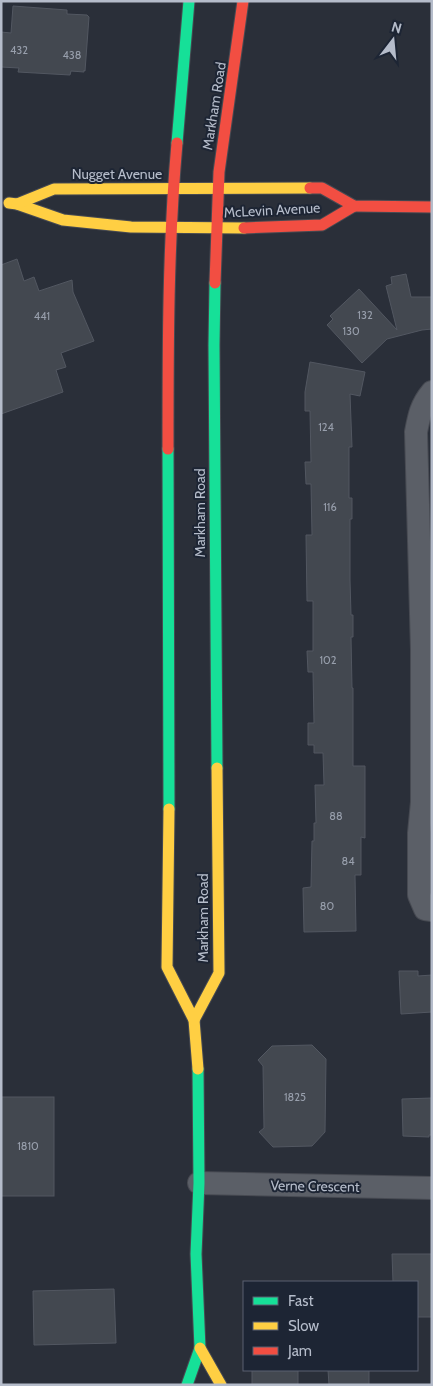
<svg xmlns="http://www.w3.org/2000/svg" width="433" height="1386" font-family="Cabin,sans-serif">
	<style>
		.building { fill: #434850; stroke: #525761 }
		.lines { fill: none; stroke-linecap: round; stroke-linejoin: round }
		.street-casing { stroke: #474a52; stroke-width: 24 }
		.fast-casing { stroke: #474a52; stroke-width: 13 }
		.slow-casing { stroke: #474a52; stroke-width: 13 }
		.jam-casing { stroke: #474a52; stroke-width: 13 }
		.street { stroke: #5b5f67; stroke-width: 22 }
		.fast { stroke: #16e098; stroke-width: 11 }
		.slow { stroke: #ffcf43; stroke-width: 11 }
		.jam { stroke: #f24e42; stroke-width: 11 }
		.labels { text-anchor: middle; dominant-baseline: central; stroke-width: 4; stroke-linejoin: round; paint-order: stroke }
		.number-label { font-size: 11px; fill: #989fac }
		.street-label { font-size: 14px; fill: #b5bcca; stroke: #1d2534 }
	</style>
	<rect width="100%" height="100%" fill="#2a2f39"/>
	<g class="building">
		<path d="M13,6L67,10V14L87,15L89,17L85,71L84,70V72L71,71L70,75L18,72L19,68L1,67V32L11,33Z"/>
		<path d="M17,259L24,281L34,277L39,291L72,280L73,292L94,341L61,353L66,367L56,370L63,392L1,414V265Z"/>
		<path d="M406,274L411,297H432V329L422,330L387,339L362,363L327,325L333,319L330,316L359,289L397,330L386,286L392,284L391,277Z"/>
		<path d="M310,362L365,372L360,396L350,394L352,447H349V498H352V519H350V580L351,615H353V637H351L352,688H353V766H365V838L361,837V875H355L356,931L304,932L303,888L311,887L312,841H314V823H316L315,785H324L323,753H314V745H308V723H314L313,672H308L307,651H313V601H307L306,535H312L311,484H306L305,462H311L310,411H305V392Z"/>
		<path d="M399,971H418V976L432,975V1012L401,1014Z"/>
		<path d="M312,1045L326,1059L325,1132L312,1146L273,1147L259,1132L264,1128L263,1066L258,1060L272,1046Z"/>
		<rect x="1" y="1097" width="53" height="99"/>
		<path d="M432,1098V1135H429V1137L403,1136L402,1099Z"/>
		<path d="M392,1254H432V1317H417V1282H393Z"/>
		<path d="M114,1289L116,1343L34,1345L33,1291Z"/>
		<rect x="252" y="1370" width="46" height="15"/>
		<path d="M328,1370H369V1385H329Z"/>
	</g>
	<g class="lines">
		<g class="street-casing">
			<g id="street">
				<path d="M432,392C421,405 419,416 416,432L422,650V802L419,833V895L425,909L432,910"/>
				<path d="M199,1183L432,1188"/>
			</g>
		</g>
		<g class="fast-casing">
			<g id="fast">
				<path d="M177,143L189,1"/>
				<path d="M215,283L214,345L217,768"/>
				<path d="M168,449L169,809"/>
				<path d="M187,1385L200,1348L196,1254L199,1183L198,1069"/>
			</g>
		</g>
		<g class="slow-casing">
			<g id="slow">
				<path d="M9,203L17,204L63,220L131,227L244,228"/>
				<path d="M17,204L54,189L310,188"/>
				<path d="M169,809L167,967L194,1020L198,1069"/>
				<path d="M194,1020L219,973L217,768"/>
				<path d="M200,1348L221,1385"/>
			</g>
		</g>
		<g class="jam-casing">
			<g id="jam">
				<path d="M310,188H322L354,206L432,207"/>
				<path d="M244,228L322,225L354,206"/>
				<path d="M215,283L219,172L243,1"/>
				<path d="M168,449C168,347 168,244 177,143"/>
			</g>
		</g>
		<use href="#street" class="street"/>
		<use href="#fast" class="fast"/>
		<use href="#slow" class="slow"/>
		<use href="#jam" class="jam"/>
	</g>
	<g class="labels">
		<g class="number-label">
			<text x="19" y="50">432</text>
			<text x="72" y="55">438</text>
			<text x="365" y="315">132</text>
			<text x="42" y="316">441</text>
			<text x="351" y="331">130</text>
			<text x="326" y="427">124</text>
			<text x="330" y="507">116</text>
			<text x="328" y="660">102</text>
			<text x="336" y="816">88</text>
			<text x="348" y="861">84</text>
			<text x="327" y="906">80</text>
			<text x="295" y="1097">1825</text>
			<text x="28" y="1146">1810</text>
		</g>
		<g class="street-label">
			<text transform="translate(214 106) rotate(-81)">Markham Road</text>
			<text x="117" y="174">Nugget Avenue</text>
			<text transform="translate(272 210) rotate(-3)">McLevin Avenue</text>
			<text transform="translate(200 513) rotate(-90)">Markham Road</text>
			<text transform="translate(203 918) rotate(-90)">Markham Road</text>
			<text transform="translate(315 1186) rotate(1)">Verne Crescent</text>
		</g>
	</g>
	<rect width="433" height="1386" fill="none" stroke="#b5bcca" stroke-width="5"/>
	<rect x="243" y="1281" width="175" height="90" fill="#1d2534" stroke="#5a6170"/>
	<rect x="253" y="1297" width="25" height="8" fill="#16e098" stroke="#5a6170"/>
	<text x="288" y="1306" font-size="15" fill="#b5bcca">Fast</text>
	<rect x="253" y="1322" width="25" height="8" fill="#ffcf43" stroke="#5a6170"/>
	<text x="288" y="1331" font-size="15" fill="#b5bcca">Slow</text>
	<rect x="253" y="1347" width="25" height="8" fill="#f24e42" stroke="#5a6170"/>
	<text x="288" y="1356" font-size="15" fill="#b5bcca">Jam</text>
	<g transform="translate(393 40) rotate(16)" stroke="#1d2534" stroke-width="4" paint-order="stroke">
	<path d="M0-4L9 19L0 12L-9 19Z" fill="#b5bcca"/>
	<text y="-8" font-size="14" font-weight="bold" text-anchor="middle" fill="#b5bcca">N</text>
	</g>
</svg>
